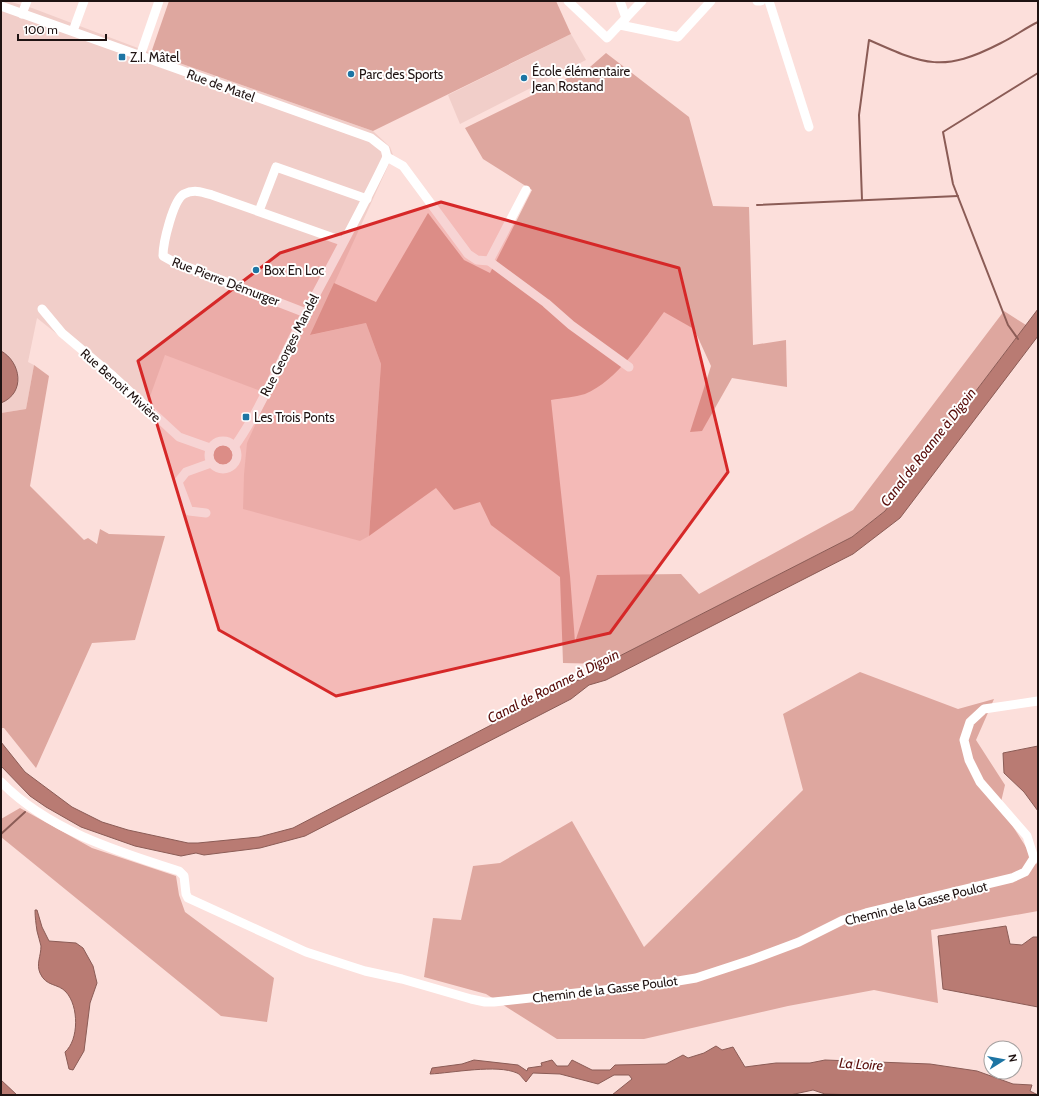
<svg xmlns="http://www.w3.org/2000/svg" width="1039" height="1096" font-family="Cabin,sans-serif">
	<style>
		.built { fill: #f1cec9 }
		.green { fill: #dea79f }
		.water { fill: #b97b73; stroke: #8b5c56 }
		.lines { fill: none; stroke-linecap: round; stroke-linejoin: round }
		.stream { stroke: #8b5c56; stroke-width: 2 }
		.minor { stroke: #fff; stroke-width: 9 }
		.marked { fill: #d62828; fill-opacity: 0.2; stroke: #d62828; stroke-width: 3; stroke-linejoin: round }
		.poi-dot { fill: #1d75a4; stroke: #fff; stroke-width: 1.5 }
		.labels { text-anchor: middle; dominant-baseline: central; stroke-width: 4; stroke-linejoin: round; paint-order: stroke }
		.poi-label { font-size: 13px; fill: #1f1312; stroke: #fff; text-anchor: start }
		.street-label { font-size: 13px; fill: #1f1312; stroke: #fff }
		.water-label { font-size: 14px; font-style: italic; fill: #590d0a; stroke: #fff }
	</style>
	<rect width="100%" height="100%" fill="#fcdfdb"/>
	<g class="built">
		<path d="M1,1H8L32,8L151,53L373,131L390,147L393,155L311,335L366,323L381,364L369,536L360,541L243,509L244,474L247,443L269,394L165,355L148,402L102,370L37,318L28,362L34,365L26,409L1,413Z"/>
		<path d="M571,34L586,60L460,124L448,95Z"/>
	</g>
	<g class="green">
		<path d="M169,1H556L571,34L373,131L151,53Z"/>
		<path d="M606,53L689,117L713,206L749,207L753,345L786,340L787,387L732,378L702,431L690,432L711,366L694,329L664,312C644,339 617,381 585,394C575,397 562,398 551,400L570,576L575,642L597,575L681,574L699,594L853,510L1004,311L1026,325L885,511L852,537L604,664L563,663L560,577L491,525L480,502L454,510L436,488L369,536L381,364L366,323L310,335L334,283L376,302L428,213L464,260L490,273L532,190L483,159L465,128L590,67Z"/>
		<path d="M34,365L49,376L30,486L84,540L88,538L97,544L100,529L109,534L165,536L135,640L92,643L36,768L4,728H1V413L26,409Z"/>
		<circle cx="223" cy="455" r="10"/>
		<path d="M860,672L958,709L994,699L976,740L1005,785L1000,806L1038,866V911L931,930L938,1003L874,990L788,1006L644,1039H557L486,994L424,977L433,918L461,920L473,866L500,863L572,821L644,947L803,790L783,714Z"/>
		<path d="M20,808L92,848L176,876L179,895L185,912L274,978L267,1022L221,1016L1,837V819Z"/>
	</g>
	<g class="water">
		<path d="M1038,309V336L900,518L853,554L606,680L589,685L571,699L305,836L260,848L204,855L196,853L181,856L135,846L81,827L46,807L30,796L1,766V742L25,772L72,807L102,822L128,830L188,843H198L259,837L293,828L545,697L566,684L585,678L604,664L852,537L885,511Z"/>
		<path d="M1,351C21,362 26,393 1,403Z"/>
		<path d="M1038,746V811L1024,792L1004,773L1003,753Z"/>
		<path d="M35,910H37L42,927L49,941L76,943L83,948L93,966L97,983L90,1003L84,1051L73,1070L69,1069L65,1052C79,1040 79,1006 66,992C58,983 46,987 40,973C36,964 41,956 41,946C40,941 38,936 37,931C36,924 35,917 35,910Z"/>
		<path d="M1006,926L1010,944L1022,945L1033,937H1038V1007L943,989L938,936Z"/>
		<path d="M716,1046L722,1050L733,1047L745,1067L776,1063H810L825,1060L930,1064L977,1071L1013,1084L1032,1085L1030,1091L1038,1095H858L825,1094L813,1090L790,1095H612L632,1079L629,1075H614L598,1084L560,1074L533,1073L526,1082C523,1079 520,1074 517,1073C497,1064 452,1073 430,1074L432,1068L462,1064L474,1060L518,1065L527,1071L528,1068L542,1066L541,1063L552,1060L557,1066H568L572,1060L592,1070H610L615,1065L666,1064L683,1055L688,1058L704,1053Z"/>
		<path d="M1,1080L17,1095H1Z"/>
	</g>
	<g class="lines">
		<g class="stream">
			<path d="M862,200L859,115L869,40C925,65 943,73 1001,43C1014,37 1025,28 1038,22"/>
			<path d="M757,205L958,196"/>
			<path d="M1018,339L1008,325L953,184L943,132L1038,73"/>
			<path d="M1,834L25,812"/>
		</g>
		<g class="minor">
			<path d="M568,1L607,38L642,1"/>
			<path d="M620,1L626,18"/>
			<path d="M757,1H761"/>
			<path d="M769,1L809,127"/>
			<path d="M1,6L371,138L385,149L387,157"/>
			<path d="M22,14L27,1"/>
			<path d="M620,25L678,37L711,1"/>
			<path d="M73,31L84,1"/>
			<path d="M140,56L159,1"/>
			<path d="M387,157L403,166L468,254L477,260L489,261L546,303L571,325L629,367"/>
			<path d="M259,211L276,167L367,199"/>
			<path d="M489,261L526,190"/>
			<path d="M42,309L62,333L113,376L179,437L210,448"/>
			<path d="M306,313L172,261L163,256C163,243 173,200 184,194C194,189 202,192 212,195L342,241"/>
			<circle cx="223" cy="455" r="14"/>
			<path d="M234,447C259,412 276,370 296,332C326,274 359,216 387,157"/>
			<path d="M206,513L189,511L178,482L186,472L211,463"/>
			<path d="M1,782C48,830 116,851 179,871L184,876L186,894L188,898L306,952L365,971L402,979L471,999L485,1002H494L666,983L696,978L751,960L799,942L843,920L866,913L1012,878L1025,872L1034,858L1027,836L980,782L969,760L964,740L970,722L984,709L1038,701"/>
		</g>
	</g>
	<path class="marked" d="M441,202L679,268L728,472L610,633L336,696L219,630L138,361L280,253Z"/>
	<g class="poi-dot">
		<rect x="118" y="53" width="8" height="8" rx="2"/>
		<circle cx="351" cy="74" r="4"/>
		<circle cx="524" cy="78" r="4"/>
		<circle cx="256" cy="270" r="4"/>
		<rect x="242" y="413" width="8" height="8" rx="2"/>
	</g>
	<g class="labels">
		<g class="poi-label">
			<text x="130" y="57">Z.I. Mâtel</text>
			<text x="532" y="71">École élémentaire<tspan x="532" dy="15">Jean Rostand</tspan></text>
			<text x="359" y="74">Parc des Sports</text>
			<text x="264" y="270">Box En Loc</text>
			<text x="254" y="417">Les Trois Ponts</text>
		</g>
		<g class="street-label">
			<text transform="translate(221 85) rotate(20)">Rue de Matel</text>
			<text transform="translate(226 281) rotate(21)">Rue Pierre Démurger</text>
			<text transform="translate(289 345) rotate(-63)">Rue Georges Mandel</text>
			<text transform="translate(121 385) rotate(42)">Rue Benoit Mivière</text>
			<text transform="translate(916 903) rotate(-14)">Chemin de la Gasse Poulot</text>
			<text transform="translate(605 989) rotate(-7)">Chemin de la Gasse Poulot</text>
		</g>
		<g class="water-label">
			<text transform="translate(928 447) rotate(-52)">Canal de Roanne à Digoin</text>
			<text transform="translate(553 686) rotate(-27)">Canal de Roanne à Digoin</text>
			<text transform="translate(861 1064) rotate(4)">La Loire</text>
		</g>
	</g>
	<rect width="1039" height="1096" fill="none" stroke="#1f1312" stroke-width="4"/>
	<g transform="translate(1003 1060) rotate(79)"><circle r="19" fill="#ffffff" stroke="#a5a1a0"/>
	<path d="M0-3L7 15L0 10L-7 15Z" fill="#1d75a4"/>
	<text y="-6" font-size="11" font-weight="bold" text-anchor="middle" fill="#1f1312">N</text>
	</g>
	<path d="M18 34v6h88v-6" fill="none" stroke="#1f1312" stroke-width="2"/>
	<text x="24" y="34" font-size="12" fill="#1f1312" stroke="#ffffff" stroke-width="3" paint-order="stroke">100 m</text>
</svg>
